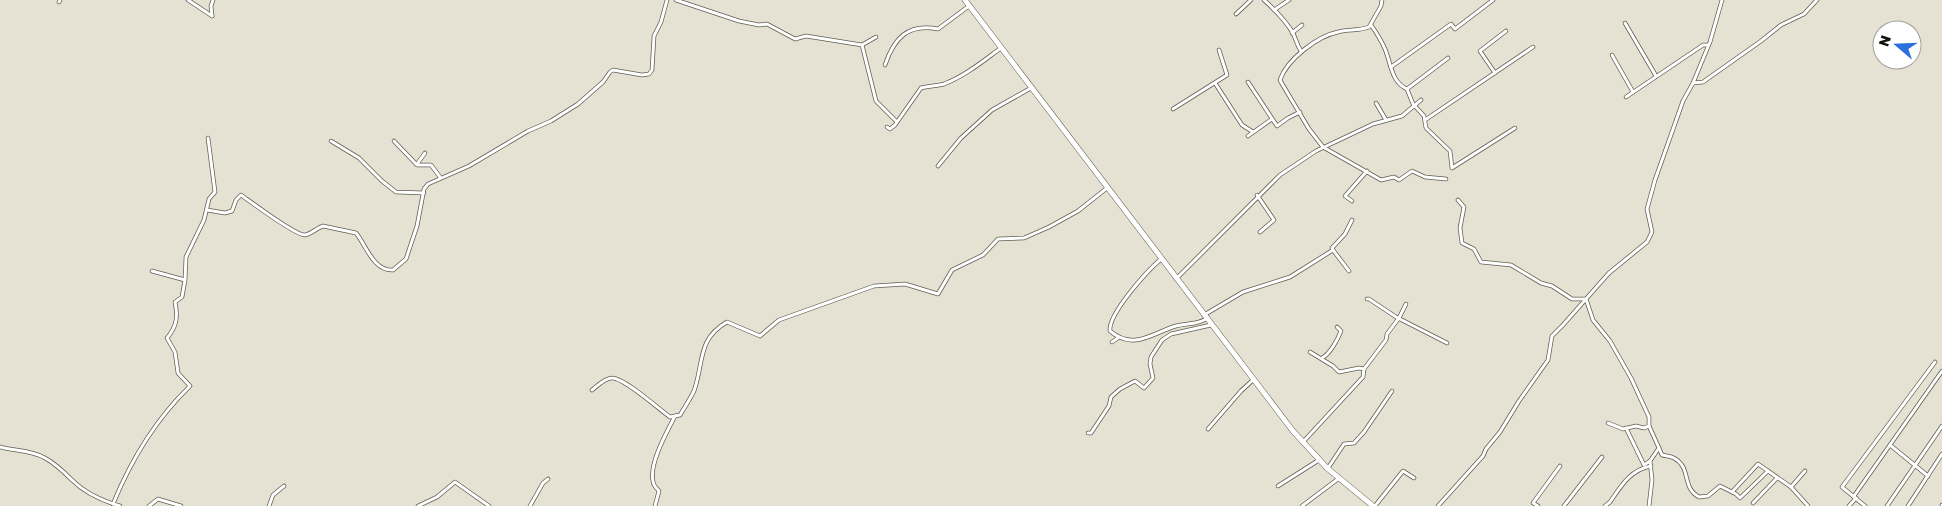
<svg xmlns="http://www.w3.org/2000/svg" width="1942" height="506" font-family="'Golos Text',sans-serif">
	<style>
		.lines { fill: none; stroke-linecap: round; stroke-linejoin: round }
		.street-casing { stroke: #605d50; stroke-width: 4.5 }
		.highway-casing { stroke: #605d50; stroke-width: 6 }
		.street { stroke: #fff; stroke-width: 3 }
		.highway { stroke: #fff; stroke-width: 5 }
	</style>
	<rect width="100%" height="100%" fill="#e5e2d3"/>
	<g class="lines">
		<g class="street-casing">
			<g id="street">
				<path d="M188,0L212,16"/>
				<path d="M676,0L739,21L759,25L767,24L795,39L806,36L862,45L876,101L897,122"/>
				<path d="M1264,0C1274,9 1286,21 1293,33C1296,40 1297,45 1301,51"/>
				<path d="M1382,0L1381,6L1369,27C1359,31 1349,29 1338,32C1318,36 1287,59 1280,80L1281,82L1309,129L1323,147L1381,180L1394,177L1399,180L1412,171L1425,177L1446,179"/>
				<path d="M59,2L60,0"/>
				<path d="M1274,10L1289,0"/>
				<path d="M1236,14L1251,0"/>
				<path d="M212,16L211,6L213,0"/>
				<path d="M1625,23L1656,76"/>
				<path d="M1371,25C1376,32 1381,40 1385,49C1391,63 1391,82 1407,89L1413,104L1424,116L1426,128L1450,151L1452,168L1515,128"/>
				<path d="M1292,33L1302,25"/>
				<path d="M862,45L876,37"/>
				<path d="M1612,55L1633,92"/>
				<path d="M885,65C894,38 908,23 938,29L969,6"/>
				<path d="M1391,67L1451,24L1455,29L1493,0"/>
				<path d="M1495,73L1480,51L1506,31"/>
				<path d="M1248,82L1277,126L1288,118L1300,112"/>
				<path d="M1215,83L1242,125L1253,132"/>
				<path d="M1693,83L1703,82L1761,41L1781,25L1804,14L1817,0"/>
				<path d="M1407,89L1448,58"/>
				<path d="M1626,97L1703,45H1708"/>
				<path d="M1376,103L1386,120"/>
				<path d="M1173,109L1227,75L1219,50"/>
				<path d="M1425,120L1533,47"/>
				<path d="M887,127L890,129L895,125L921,88C928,86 937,86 944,84C965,76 983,61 1001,48"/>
				<path d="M1248,136L1272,119"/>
				<path d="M331,141L359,158L382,181L396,192L424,193"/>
				<path d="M394,141L417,165H431L440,177"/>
				<path d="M417,164L425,153"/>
				<path d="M938,166L961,138L992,110L1031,88"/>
				<path d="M1257,195L1274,220L1260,232"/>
				<path d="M1458,200L1464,207L1460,228L1462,243L1474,249L1481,262L1511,265L1541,283L1552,286L1572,299H1586L1593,320L1610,341L1631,378L1649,417V426L1659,448L1650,461L1652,480L1649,506"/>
				<path d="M1352,201L1345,196L1367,171"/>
				<path d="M207,210L225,213L232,211L236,200L241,195C251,202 296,236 305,235C311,234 317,228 323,226L356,233C366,245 373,271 393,270L406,259L417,226L424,189L428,184L469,166L528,131L551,121L578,104L603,82L610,72L613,70L642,75L649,74L652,70L654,36L661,22L667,0"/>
				<path d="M1333,250L1349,271"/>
				<path d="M1161,259C1147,271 1108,314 1110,331C1134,351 1152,333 1176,326C1187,323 1196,325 1206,319"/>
				<path d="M1176,279L1280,175L1316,151L1373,124L1402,116L1421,100"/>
				<path d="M185,280L186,257L204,220L209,199L215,192L208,138"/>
				<path d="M1367,299H1369L1396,317L1447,343"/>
				<path d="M1204,315L1243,292L1290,277L1333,250L1332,248L1345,234L1352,220"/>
				<path d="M1112,342L1118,338"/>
				<path d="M1310,352L1333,366L1339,372L1359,368L1364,369"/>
				<path d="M1322,358C1330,354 1338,339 1341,331L1337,327"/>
				<path d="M592,390C597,386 605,378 612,378C623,377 659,409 670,417L680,415C685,407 690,399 694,391C704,363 697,339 727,322L760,336L779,320L874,286L905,284L938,294L952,270L983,255L998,239L1024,238L1049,227L1078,211L1107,188"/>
				<path d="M1608,423L1623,429L1636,426L1644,428L1649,426"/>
				<path d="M1626,428L1644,465L1650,461"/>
				<path d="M1208,429L1241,391L1253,380"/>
				<path d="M1088,433H1091L1109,406L1111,397L1120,389L1135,381L1144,388L1153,378L1150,364L1151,357L1162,340L1171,334L1211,325"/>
				<path d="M1303,442L1363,377L1364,369L1386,340L1387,334L1399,318L1406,304"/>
				<path d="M1890,445L1928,476"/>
				<path d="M0,447C15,451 31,450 45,458C56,464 64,472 72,480C85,493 103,501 120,506"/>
				<path d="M1659,448L1662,455C1666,456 1670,456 1674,458C1692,468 1681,487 1699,497L1708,496L1720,486L1736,494L1740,498L1768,471"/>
				<path d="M1328,468L1344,444L1354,443L1364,432L1392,391"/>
				<path d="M1278,486L1319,460"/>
				<path d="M1791,487L1805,471"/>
				<path d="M1732,492L1758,464L1791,487L1808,506"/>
				<path d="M1854,496L1942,371"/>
				<path d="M1753,503L1777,478"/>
				<path d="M113,504C131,460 156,419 190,386L178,373L175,352L167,338C177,326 178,317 175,302L182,297L185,280L152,271"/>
				<path d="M149,506L158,499L181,506"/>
				<path d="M269,506L273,495L284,486"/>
				<path d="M418,506L437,497L455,482L489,506"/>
				<path d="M530,506L543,483L548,479"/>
				<path d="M655,506L659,491C656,488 653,485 653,481C649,463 667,432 675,416"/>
				<path d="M1302,506L1338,479"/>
				<path d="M1375,506L1403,471L1414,478"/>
				<path d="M1438,506L1483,456L1486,449L1500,432L1519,401L1548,360L1552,336L1563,325L1609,273L1647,242L1652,232L1647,209L1655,180L1683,101L1693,83L1710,42L1722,0"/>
				<path d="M1538,506L1533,503L1560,466"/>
				<path d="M1564,506L1602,457"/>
				<path d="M1605,506L1610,502C1621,486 1630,470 1651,466"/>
				<path d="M1849,506L1856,498"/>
				<path d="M1865,506L1842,487L1935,362"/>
				<path d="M1887,506L1942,426"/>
				<path d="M1908,506L1942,454"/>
				<path d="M1942,506V505"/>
			</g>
		</g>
		<g class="highway-casing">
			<path id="highway" d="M965,0L1293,431L1327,468L1373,506"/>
		</g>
		<use href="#street" class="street"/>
		<use href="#highway" class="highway"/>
	</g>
	<g transform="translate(1897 45) rotate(289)"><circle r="24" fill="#ffffff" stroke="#a1a09e"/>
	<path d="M0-4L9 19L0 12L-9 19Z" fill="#2b70dd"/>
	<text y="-8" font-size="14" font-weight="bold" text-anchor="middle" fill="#13120d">N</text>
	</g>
</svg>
